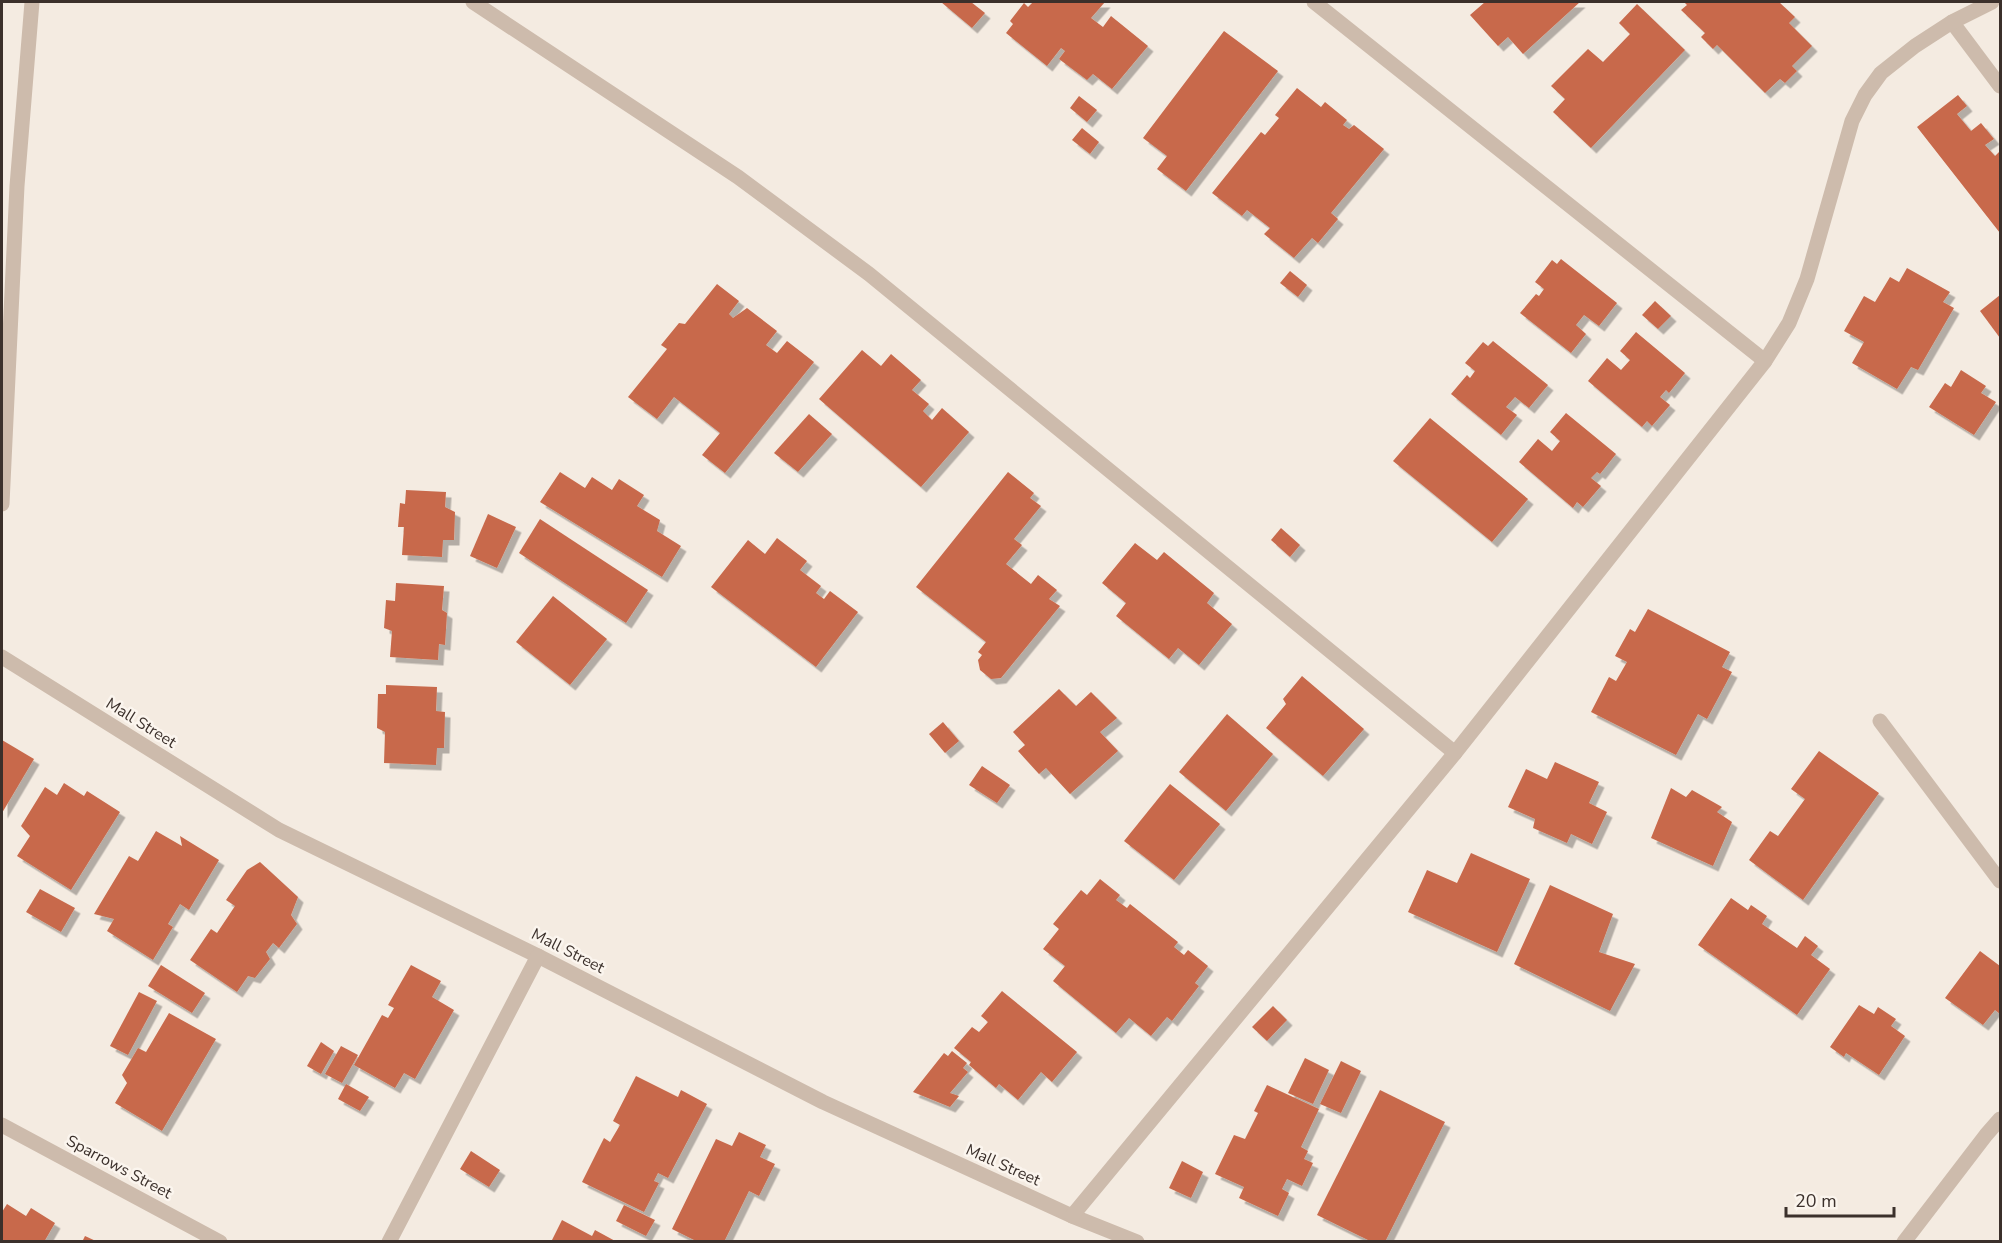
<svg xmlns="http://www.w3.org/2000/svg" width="2002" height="1243" font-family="'Nunito Sans',sans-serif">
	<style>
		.building { fill: #c8694b; filter: url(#shadow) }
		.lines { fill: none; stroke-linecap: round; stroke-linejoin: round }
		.minor { stroke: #cdbbac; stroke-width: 15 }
		.labels { text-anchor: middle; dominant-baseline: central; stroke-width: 5; stroke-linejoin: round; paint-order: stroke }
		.street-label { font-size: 16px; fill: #3b302b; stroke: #fbf5ee }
	</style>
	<defs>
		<filter id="shadow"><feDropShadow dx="5.5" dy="5.5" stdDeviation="0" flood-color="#0004"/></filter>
	</defs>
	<rect width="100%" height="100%" fill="#f4ebe1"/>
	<g class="building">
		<path d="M941,2H971L985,13L972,28Z"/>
		<path d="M1033,2H1105L1091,18L1103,27L1111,16L1148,46L1112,89L1093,74L1087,80L1059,59L1065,51L1061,48L1047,66L1006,33L1013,24L1010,21L1024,3L1028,7Z"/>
		<path d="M1485,2H1580L1523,54L1508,37L1498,46L1470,15Z"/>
		<path d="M1684,2H1779L1795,17L1789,23L1812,46L1792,66L1797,71L1785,83L1780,79L1765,93L1717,45L1713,49L1701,37L1705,33L1681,10L1687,5Z"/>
		<path d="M1637,4L1685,50L1591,148L1553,112L1565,99L1551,86L1588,49L1603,62L1630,34L1619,23Z"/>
		<path d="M1224,31L1278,71L1186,191L1157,169L1167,156L1143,138Z"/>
		<path d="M1297,88L1321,107L1325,102L1347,120L1343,125L1349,129L1354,125L1384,149L1331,213L1338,219L1318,243L1312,238L1294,258L1264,234L1270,228L1247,210L1242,216L1212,193L1261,132L1265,135L1279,118L1275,115Z"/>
		<path d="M1958,95L1967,106L1957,114L1971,131L1981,123L1994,139L1985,145L1995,156L2000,151V233L1917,127Z"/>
		<path d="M1079,96L1097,110L1087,122L1070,108Z"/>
		<path d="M1082,128L1099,142L1090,154L1072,140Z"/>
		<path d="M1561,259L1617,303L1599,326L1584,315L1576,325L1586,334L1571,353L1520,313L1536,294L1539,296L1544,289L1535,282L1552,260L1557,264Z"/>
		<path d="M1907,268L1950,292L1943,302L1954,308L1918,370L1911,367L1897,389L1852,363L1864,342L1844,331L1864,296L1875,302L1890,277L1899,282Z"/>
		<path d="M1290,271L1307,285L1298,297L1280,283Z"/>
		<path d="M717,284L739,301L729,314L733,318L747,308L777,331L766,345L777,353L787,341L814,362L725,473L702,455L720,433L674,397L657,419L628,397L667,349L661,345L679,323L685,324Z"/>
		<path d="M2000,295V338L1980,311Z"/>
		<path d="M1655,301L1671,316L1658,329L1642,315Z"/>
		<path d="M1636,332L1685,373L1669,393L1666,390L1660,397L1670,405L1652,426L1647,421L1642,427L1588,381L1607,358L1621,370L1630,360L1620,351Z"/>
		<path d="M1493,341L1548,385L1529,408L1515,397L1506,407L1517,415L1501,435L1451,394L1467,375L1470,378L1475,371L1465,363L1483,342L1488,346Z"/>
		<path d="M862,350L881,366L891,354L921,380L912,390L929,404L923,411L932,420L942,408L969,432L921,487L819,399Z"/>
		<path d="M1961,370L1986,386L1981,393L1996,402L1974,435L1929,407L1945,383L1951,387Z"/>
		<path d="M1566,413L1616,454L1600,474L1597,472L1591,478L1601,486L1583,507L1577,502L1573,508L1519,462L1538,439L1552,451L1560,441L1550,432Z"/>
		<path d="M809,414L832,434L798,472L774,453Z"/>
		<path d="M1430,418L1528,499L1492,542L1393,461Z"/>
		<path d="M560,472L585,488L592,477L612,490L619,479L644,495L637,506L660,520L657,531L681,546L662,577L540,502Z"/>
		<path d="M1008,472L1034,493L1030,498L1041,506L1014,539L1022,545L1006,564L1031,584L1038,575L1057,590L1049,599L1060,606L1001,678L991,679L980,670L978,660L982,655L978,652L986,642L916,587Z"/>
		<path d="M406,490L446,492L445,507L455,512L454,540H443L442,557L402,555L404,527H398L400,503L405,504Z"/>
		<path d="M488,514L516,527L497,568L470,556Z"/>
		<path d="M540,519L648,590L626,623L519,553Z"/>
		<path d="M1281,528L1300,545L1290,557L1271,540Z"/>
		<path d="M777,538L807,561L800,570L821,586L816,593L824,599L830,591L858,612L816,667L711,587L748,540L765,554Z"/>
		<path d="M1135,543L1157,560L1164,552L1214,593L1207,603L1232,624L1199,665L1178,648L1169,659L1116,616L1126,603L1102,583Z"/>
		<path d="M396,583L444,586L442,610L447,613L445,645L439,644L438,660L390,657L392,631L384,628L386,600L395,601Z"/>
		<path d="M553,596L607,639L570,685L516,642Z"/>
		<path d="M1648,609L1730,652L1722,667L1732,672L1707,719L1698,714L1676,755L1591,712L1609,677L1616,681L1627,662L1615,656L1630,629L1635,632Z"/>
		<path d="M1302,676L1364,729L1323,776L1266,728L1286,704L1283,699Z"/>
		<path d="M386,685L437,687L436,711L445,712L444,748H437L436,765L384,763L385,732L377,728L378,694H386Z"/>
		<path d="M1059,689L1076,706L1091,692L1117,718L1100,732L1118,751L1070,794L1046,768L1039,774L1018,751L1025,745L1013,732Z"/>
		<path d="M1227,714L1273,754L1226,811L1179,772Z"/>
		<path d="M943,722L959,741L945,753L929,734Z"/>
		<path d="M2,740L34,759L2,813Z"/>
		<path d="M1819,751L1879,793L1803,900L1749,860L1770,831L1778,836L1805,799L1791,789Z"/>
		<path d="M1555,762L1599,782L1589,803L1607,812L1592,844L1571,834L1567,843L1533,828L1535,819L1508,807L1526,769L1547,779Z"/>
		<path d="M982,766L1010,785L997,803L969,785Z"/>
		<path d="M64,783L84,796L87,791L120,812L71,890L17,856L30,836L21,826L45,787L57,795Z"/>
		<path d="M1170,784L1220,824L1174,880L1124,841Z"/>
		<path d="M1671,788L1686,797L1692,790L1722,807L1717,812L1732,822L1713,866L1651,838Z"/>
		<path d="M156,831L182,846L180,836L219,860L189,910L180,904L168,924L173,927L153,960L107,931L114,919L94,914L129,856L138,861Z"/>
		<path d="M1471,853L1530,879L1497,952L1408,912L1427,870L1457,883Z"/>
		<path d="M260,862L298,897L291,915L297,924L279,948L273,943L266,952L270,959L255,978L248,976L237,992L190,960L211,929L217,933L235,906L226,900L247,870Z"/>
		<path d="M1100,879L1120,895L1116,900L1127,908L1130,904L1178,942L1174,947L1184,955L1188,950L1208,966L1195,983L1199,986L1172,1021L1167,1017L1151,1036L1129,1018L1116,1033L1053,981L1065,966L1043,949L1059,929L1053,924L1081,890L1087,895Z"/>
		<path d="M1550,885L1613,914L1599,952L1635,964L1610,1011L1514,964Z"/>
		<path d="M40,889L75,908L61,932L26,912Z"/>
		<path d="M1731,898L1748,910L1751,905L1767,916L1762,924L1797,948L1805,936L1818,946L1811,955L1830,969L1797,1015L1698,945Z"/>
		<path d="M1980,951L2000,966V1014L1995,1010L1983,1025L1945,998Z"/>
		<path d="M161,965L205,993L192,1013L148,986Z"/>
		<path d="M411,965L441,981L432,997L454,1010L415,1079L404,1073L395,1088L354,1065L382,1015L388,1018L394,1008L388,1005Z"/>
		<path d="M1002,991L1077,1052L1052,1082L1041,1072L1018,1100L999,1084L996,1088L969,1065L971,1062L954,1048L972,1027L979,1032L988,1022L981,1016Z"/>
		<path d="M139,992L157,1001L128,1055L110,1046Z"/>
		<path d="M1859,1005L1874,1014L1878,1007L1896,1019L1891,1026L1905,1036L1879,1075L1846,1053L1844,1057L1830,1047Z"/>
		<path d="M1273,1006L1287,1020L1267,1041L1252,1027Z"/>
		<path d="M169,1013L216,1039L162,1131L115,1103L127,1083L122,1075L138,1048L146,1052Z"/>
		<path d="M321,1042L334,1051L321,1074L307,1066Z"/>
		<path d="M341,1046L358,1055L342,1083L325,1074Z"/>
		<path d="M952,1051L967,1063L963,1068L968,1072L950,1093L959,1096L950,1107L913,1092L944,1053L948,1056Z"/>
		<path d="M1305,1058L1329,1070L1313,1104L1288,1093Z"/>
		<path d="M1341,1061L1361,1071L1341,1113L1320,1104Z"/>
		<path d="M636,1076L678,1097L681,1090L707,1104L668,1178L658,1173L654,1181L659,1183L644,1212L582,1182L604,1138L610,1142L620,1125L613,1121Z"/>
		<path d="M346,1084L369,1097L360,1111L338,1099Z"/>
		<path d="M1267,1085L1319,1109L1301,1147L1308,1151L1304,1159L1313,1163L1302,1186L1287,1179L1282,1189L1289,1193L1278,1216L1239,1198L1244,1187L1215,1174L1234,1135L1245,1139L1258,1113L1254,1111Z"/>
		<path d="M1380,1090L1445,1122L1385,1242H1372L1317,1215Z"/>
		<path d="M739,1132L766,1145L760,1157L775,1164L759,1196L749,1191L724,1242H698L672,1229L716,1139L732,1146Z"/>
		<path d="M471,1151L500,1170L489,1187L460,1169Z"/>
		<path d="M1182,1161L1203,1172L1191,1198L1169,1188Z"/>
		<path d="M7,1204L26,1216L31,1208L55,1223L44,1242H2V1212Z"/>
		<path d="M624,1205L655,1220L646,1236L616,1221Z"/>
		<path d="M562,1220L592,1236L595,1230L617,1242H551Z"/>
		<path d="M85,1236L98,1242H82Z"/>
	</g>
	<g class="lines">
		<g class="minor">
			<path d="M473,2L738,177L869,274L1455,753"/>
			<path d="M1314,2L1765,361"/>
			<path d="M1952,22L2000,86"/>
			<path d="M2,504L17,186L32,2"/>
			<path d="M2,657L279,830L538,956L823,1102L1072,1216L1137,1242"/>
			<path d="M1880,721L2000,881"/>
			<path d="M2,1125L220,1242"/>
			<path d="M1072,1216L1455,753L1765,361L1789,323L1807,279L1852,121L1865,95L1881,73L1915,46L1952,22L1992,2"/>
			<path d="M389,1242L538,956"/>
			<path d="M1904,1242L1986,1135L2000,1119"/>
		</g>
	</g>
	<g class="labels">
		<g class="street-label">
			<text transform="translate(141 723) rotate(32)">Mall Street</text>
			<text transform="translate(568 951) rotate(27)">Mall Street</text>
			<text transform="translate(1003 1165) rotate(24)">Mall Street</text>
			<text transform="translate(119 1167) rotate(28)">Sparrows Street</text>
		</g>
	</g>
	<rect width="2002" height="1243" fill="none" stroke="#3b302b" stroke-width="6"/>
	<path d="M1786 1207v9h108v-9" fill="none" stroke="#3b302b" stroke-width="3"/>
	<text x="1795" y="1207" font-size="18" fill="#3b302b" stroke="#fbf5ee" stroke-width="4.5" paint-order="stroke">20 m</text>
</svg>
